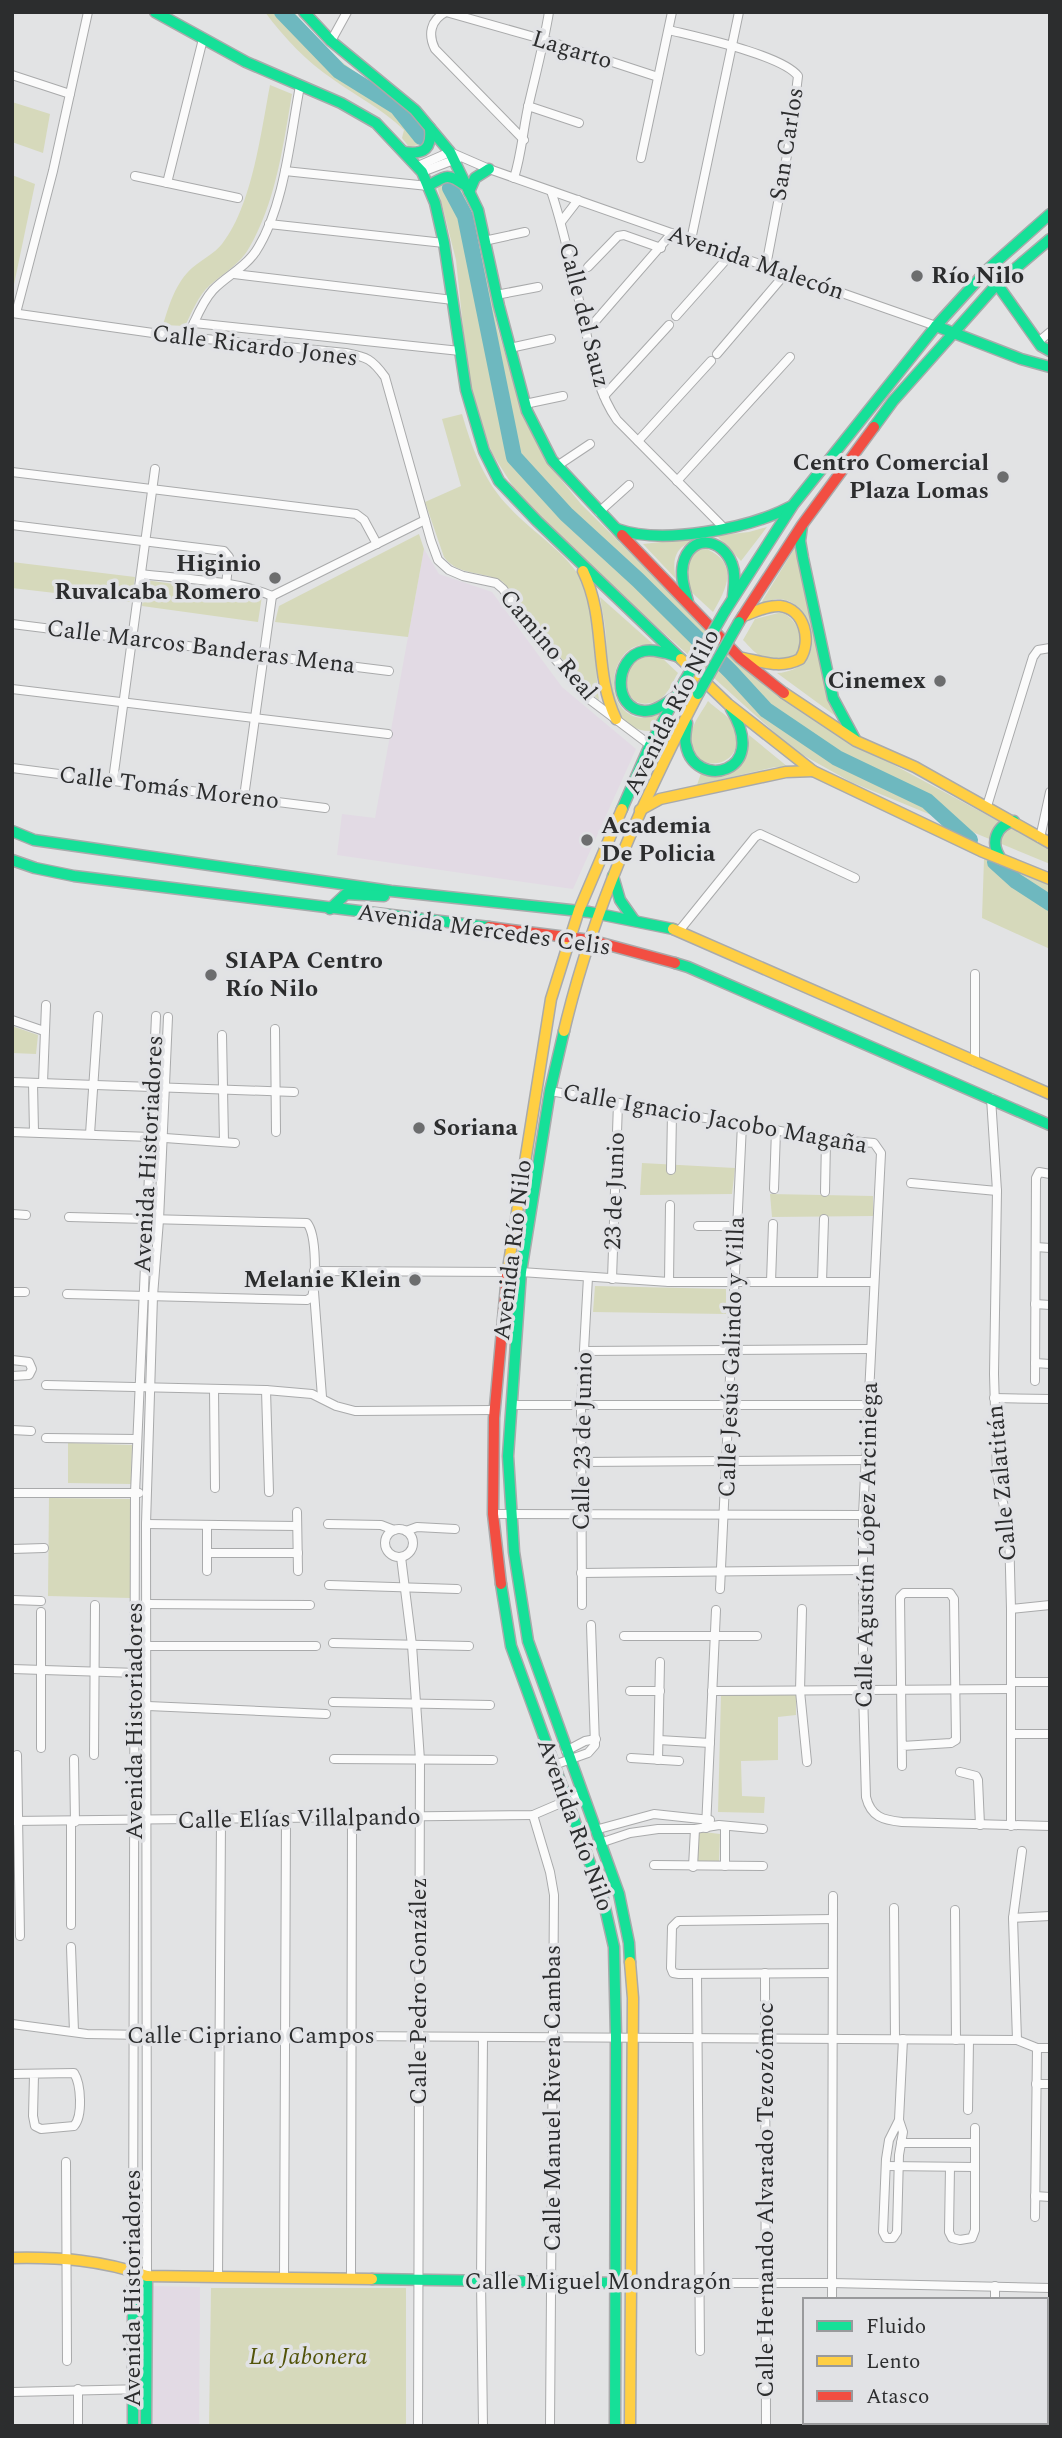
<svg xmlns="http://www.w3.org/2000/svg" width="1062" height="2438" font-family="Spectral,serif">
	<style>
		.education { fill: #e2dae4 }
		.green { fill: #d6d9bb }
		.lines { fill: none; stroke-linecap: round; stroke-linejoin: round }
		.river { stroke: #6eb8bf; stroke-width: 16 }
		.street-casing { stroke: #a9aaab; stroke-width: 10 }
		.fast-casing { stroke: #a9aaab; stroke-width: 13 }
		.slow-casing { stroke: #a9aaab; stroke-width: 13 }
		.jam-casing { stroke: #a9aaab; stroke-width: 13 }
		.street { stroke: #fbfbfb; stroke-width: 8 }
		.fast { stroke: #16e098; stroke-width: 10 }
		.slow { stroke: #ffcf43; stroke-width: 10 }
		.jam { stroke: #f24e42; stroke-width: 10 }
		.fast-bridge-casing { stroke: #a9aaab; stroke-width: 13; stroke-linecap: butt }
		.fast-bridge { stroke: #16e098; stroke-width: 10 }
		.poi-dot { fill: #6c6d6e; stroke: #e1e2e5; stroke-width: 2.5 }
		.labels { text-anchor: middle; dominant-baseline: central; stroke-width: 7; stroke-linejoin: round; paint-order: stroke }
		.street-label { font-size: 24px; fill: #2c2d2e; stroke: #e1e2e5 }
		.poi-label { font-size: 24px; font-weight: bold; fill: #2c2d2e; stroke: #e1e2e5; text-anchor: start }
		.park-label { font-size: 24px; font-style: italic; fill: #525309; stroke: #e1e2e5 }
	</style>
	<rect width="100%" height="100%" fill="#e2e3e4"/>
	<g class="education">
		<path d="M424,549L439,574L492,592L562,687L636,749L573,889L337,855L342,814L375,818Z"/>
		<path d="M149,2286L200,2287L199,2426H148Z"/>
	</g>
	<g class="green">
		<path d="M265,12H294C309,31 325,48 343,63C365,80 418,113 424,140L418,145L409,147L402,138L404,130C381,108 359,98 334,80C306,61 285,39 265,12Z"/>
		<path d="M270,85L292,94C283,146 276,202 249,248C240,264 224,273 210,285C198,296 192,312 185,326L163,325C169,305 176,282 192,268C201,260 214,254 222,244C252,206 261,132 270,85Z"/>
		<path d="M12,102L50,114L43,153L12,142Z"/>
		<path d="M12,175L35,184L12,294Z"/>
		<path d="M448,180L456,183L465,191L480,242L498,330L525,421L549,465L581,504L735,657L870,752L1050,849V864L851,782L794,750L635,607L517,493L492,453L474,404L467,365L456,260L438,189L439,185Z"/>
		<path d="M462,414C472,448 484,482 510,508C533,533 569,554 584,584C602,619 593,662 599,700L583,686L503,582C483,570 459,577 444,557L425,502L461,486L442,419Z"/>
		<path d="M767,527L741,561L718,537C690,540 668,544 676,579L643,544L749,532Z"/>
		<path d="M419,534L424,549L408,637L275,622L279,606Z"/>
		<path d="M796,546L837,717L777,673C833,669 814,599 778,599C773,599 766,602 761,603Z"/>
		<path d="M707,549C739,564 727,588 713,612L688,589L686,560L698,550Z"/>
		<path d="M12,562L135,577L132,602L12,588Z"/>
		<path d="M145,580L262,596L258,622L142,606Z"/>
		<path d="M600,597L654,645C647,645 639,644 632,648C610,661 606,702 631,715C640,720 650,717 659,714L652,731C620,732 608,702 605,674C604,662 607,648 606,636C605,623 602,610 600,597Z"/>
		<path d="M782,612C815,631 800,674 764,658C756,655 749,646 743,640L755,619Z"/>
		<path d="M652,656L662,658L678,673C674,679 672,686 667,692C664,697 659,700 654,702C621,714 614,658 652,656Z"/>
		<path d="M708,701C715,708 727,715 733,723C735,726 736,734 737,738C738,775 679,771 692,730C695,720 703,710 708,701Z"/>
		<path d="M749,735L788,767H775L697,785L701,773L721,774L748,746Z"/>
		<path d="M984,859L1050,885V949L982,918Z"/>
		<path d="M12,1026L38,1035L36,1054L12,1053Z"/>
		<path d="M642,1163L735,1168L732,1194L640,1195Z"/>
		<path d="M770,1194L873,1196V1216L772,1217Z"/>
		<path d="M595,1286L726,1289V1314L593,1312Z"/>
		<path d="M68,1443L132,1445L131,1484L68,1483Z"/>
		<path d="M49,1498L130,1499V1598L48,1596Z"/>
		<path d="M721,1695H796V1715L778,1717V1760L741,1761L742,1796L765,1797L764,1813L718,1812Z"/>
		<path d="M696,1831L720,1834L719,1862H696Z"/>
		<path d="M211,2288H406V2426H209Z"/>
	</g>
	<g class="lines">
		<g class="river">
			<path d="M282,12L339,71L397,107L421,137"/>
			<path d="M450,188L465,216L514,457L566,514L638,580L731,672L766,710L837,758L927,801L970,840"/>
			<path d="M995,862L1016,881L1050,903"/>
		</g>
		<g class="street-casing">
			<g id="street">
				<path d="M446,12L545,40L658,77"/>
				<path d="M446,12C430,20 428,35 435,49L524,140"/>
				<path d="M669,30C697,37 782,55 798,76L791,134L766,266"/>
				<path d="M331,41L347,12"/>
				<path d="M12,75L70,94"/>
				<path d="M528,106L579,123"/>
				<path d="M641,158L672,12"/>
				<path d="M418,166L450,152L489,169L936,326"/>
				<path d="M285,171L428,186"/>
				<path d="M422,172L459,158"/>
				<path d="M135,176L238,198"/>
				<path d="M514,178C522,153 523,128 529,103C536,73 544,43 549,12"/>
				<path d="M167,183L203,39"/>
				<path d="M551,191C565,232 573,275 583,318C591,353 596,390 617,420L724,528"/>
				<path d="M561,222L578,200"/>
				<path d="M269,224L444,243"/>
				<path d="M691,240L739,12"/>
				<path d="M484,241L525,232"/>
				<path d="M588,267L618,236L624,235L661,248"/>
				<path d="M234,274L453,300"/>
				<path d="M496,295L538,287"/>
				<path d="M12,313L167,335L346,353C367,357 372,359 385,377L431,541L438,560L449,570L463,576L496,583L503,589L523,619L585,696L650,745"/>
				<path d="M16,313L53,171L88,12"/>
				<path d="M676,316L731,254"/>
				<path d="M194,323L460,351"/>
				<path d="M586,332L672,233"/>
				<path d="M187,337C195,322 201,303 213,290C226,276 245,268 256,251C285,206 290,137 300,86"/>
				<path d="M1038,342L1050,332"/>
				<path d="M510,348L551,339"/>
				<path d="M717,354L786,273"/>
				<path d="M604,396L669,325"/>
				<path d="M525,404L563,396"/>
				<path d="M638,441L711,361"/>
				<path d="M557,466L590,444"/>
				<path d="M12,472L356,514L364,520L377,544"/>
				<path d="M677,481L790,357"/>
				<path d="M599,512L629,485"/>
				<path d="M12,525L224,551L229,557L226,585"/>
				<path d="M141,574C181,579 235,580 272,596"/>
				<path d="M272,596L425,520"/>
				<path d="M12,624L389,671"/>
				<path d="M12,689L388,734"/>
				<path d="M12,768L325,808"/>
				<path d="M113,780L155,469"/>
				<path d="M244,797L272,596"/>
				<path d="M987,806L1033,657L1038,650L1050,648"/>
				<path d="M1040,838L1050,792"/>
				<path d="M679,931L755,837L760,834L855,878"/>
				<path d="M12,1020L44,1031"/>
				<path d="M275,1029L276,1132"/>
				<path d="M222,1035L224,1142"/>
				<path d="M975,1062V974"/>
				<path d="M12,1082L294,1092"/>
				<path d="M33,1083L34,1132"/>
				<path d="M43,1083L46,1005"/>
				<path d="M550,1091L826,1139L874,1143L881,1153L863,1515V1691L866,1797C871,1817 883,1820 902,1822L1050,1826"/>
				<path d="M991,1098L997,1191L994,1374L997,1475L1009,1530L1011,1609V1826"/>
				<path d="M12,1132L151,1137L235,1143"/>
				<path d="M90,1134L98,1016"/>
				<path d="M671,1170L672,1113"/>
				<path d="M911,1183L997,1191"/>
				<path d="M774,1189L776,1130"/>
				<path d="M825,1192L826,1139"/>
				<path d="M12,1214L26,1215"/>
				<path d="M698,1226H737"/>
				<path d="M1036,1247L1050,1248"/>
				<path d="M314,1271L507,1272"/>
				<path d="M521,1272L669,1282H874"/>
				<path d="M612,1279L618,1103"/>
				<path d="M669,1282L670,1205"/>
				<path d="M771,1282L773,1224"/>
				<path d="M822,1282L824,1219"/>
				<path d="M12,1292H25"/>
				<path d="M314,1292L322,1397"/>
				<path d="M67,1294L307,1300L312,1297C316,1282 317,1235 307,1223L69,1217"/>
				<path d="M1035,1304L1050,1305"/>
				<path d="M584,1351L871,1349"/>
				<path d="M12,1360L29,1362L32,1369L29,1375L12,1376"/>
				<path d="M1035,1363L1050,1364"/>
				<path d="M1035,1381L1036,1178L1039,1172L1050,1174"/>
				<path d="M46,1385L266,1390L312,1394L336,1406L355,1411L495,1410"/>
				<path d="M214,1389L215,1488"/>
				<path d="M266,1390L269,1492"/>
				<path d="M994,1398L1050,1399"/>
				<path d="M511,1405H869"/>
				<path d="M12,1430L31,1431"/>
				<path d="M46,1438L137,1439"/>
				<path d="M581,1462L866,1460"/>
				<path d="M12,1493H139"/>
				<path d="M297,1512L298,1571"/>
				<path d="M493,1514L863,1515"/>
				<path d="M146,1524L297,1526"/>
				<path d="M328,1524L381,1525L394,1530"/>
				<path d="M207,1525V1571"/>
				<circle cx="399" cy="1543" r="14"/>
				<path d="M406,1531L417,1527L455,1529"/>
				<path d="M12,1549L44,1548"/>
				<path d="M207,1553H298"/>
				<path d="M401,1557L412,1645L420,1760L418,2426"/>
				<path d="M581,1573L863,1570"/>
				<path d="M329,1585L457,1589"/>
				<path d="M720,1589L742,1124"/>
				<path d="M12,1600L41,1601"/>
				<path d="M147,1604L310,1605"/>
				<path d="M582,1605L581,1405L588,1277"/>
				<path d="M802,1609L800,1691L807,1762"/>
				<path d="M1011,1609L1050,1605"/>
				<path d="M624,1636H757"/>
				<path d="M333,1643L469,1646"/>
				<path d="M147,1646H316"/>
				<path d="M12,1669L138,1673"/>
				<path d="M1011,1682H1050"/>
				<path d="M630,1691H660"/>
				<path d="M712,1691L1011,1689"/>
				<path d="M333,1702L490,1705"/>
				<path d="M148,1706L326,1714"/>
				<path d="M1011,1734H1050"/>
				<path d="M659,1740L710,1743"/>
				<path d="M41,1748V1612"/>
				<path d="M566,1751L585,1741L596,1739"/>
				<path d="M17,1755L20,1936"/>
				<path d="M94,1755L95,1605"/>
				<path d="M631,1758L679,1761"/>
				<path d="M74,1759L75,1822"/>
				<path d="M334,1759L493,1760"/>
				<path d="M658,1760L660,1662"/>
				<path d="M554,1765L588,1753L595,1745L591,1625"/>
				<path d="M902,1766L900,1597L904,1593H950L954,1599L956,1740L951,1743L902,1746"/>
				<path d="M960,1772L976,1776L978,1780L980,1825"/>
				<path d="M533,1815L550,1872L554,1895L550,2426"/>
				<path d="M12,1821L533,1815L582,1794"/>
				<path d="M71,1822V1925"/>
				<path d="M725,1827V1866"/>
				<path d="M706,1828L716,1610"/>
				<path d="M595,1830L654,1814L710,1820"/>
				<path d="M600,1843L630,1833L658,1829H695L719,1825L763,1829"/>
				<path d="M654,1865L763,1866"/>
				<path d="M693,1867L695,1829"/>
				<path d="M894,1908L895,2039"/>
				<path d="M955,1910L956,2040"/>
				<path d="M1013,1918L1050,1916"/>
				<path d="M71,1947L74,2032"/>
				<path d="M765,1973L766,2426"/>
				<path d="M832,1973L679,1974L673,1973L671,1968L672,1927L678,1921L833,1919"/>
				<path d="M697,1974L700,2351"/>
				<path d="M12,2024L87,2034L147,2035L1017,2040L1037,2048H1050"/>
				<path d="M1017,2040L1013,1918L1022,1851"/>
				<path d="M12,2074L74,2073C81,2084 83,2116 74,2126L41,2129L35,2126L33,2116L34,2075"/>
				<path d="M1036,2084H1050"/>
				<path d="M968,2110L969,2040"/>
				<path d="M899,2120L903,2132L899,2155L897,2232L893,2238H886L883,2232L886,2159L889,2140L899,2120L903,2039"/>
				<path d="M901,2143H975"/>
				<path d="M66,2162L67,2361"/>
				<path d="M886,2166L975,2167"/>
				<path d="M950,2167L949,2232L952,2238L960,2240L972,2238L975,2230V2128"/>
				<path d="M1035,2196L1050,2197"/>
				<path d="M1035,2217L1037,2048"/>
				<path d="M133,2270L135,1493L156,1016"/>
				<path d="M147,2276L146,1524L153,1296L159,1220L168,1017"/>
				<path d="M218,2277L221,1820"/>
				<path d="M284,2278L286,1819"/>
				<path d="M351,2279L352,1818"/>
				<path d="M631,2283H832L1050,2288"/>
				<path d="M832,2300L833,1896"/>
				<path d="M995,2300V2286"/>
				<path d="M1046,2370H1050"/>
				<path d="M12,2392L146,2389"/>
				<path d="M1046,2419H1050"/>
				<path d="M78,2426V2389"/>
				<path d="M483,2426L481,2281L483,2037"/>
				<path d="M892,2426V2422"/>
				<path d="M959,2426V2422"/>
			</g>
		</g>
		<g class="fast-casing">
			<g id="fast">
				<path d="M155,12L246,62L341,103L376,123L422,172L435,203L444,243L466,390L484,451L499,481L537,521L681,659"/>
				<path d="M304,12L331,41L415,110L450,152L478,210L499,306L527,411L552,460L622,535"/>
				<path d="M404,152C425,155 432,148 430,128"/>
				<path d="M428,186C444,177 447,172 463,184"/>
				<path d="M469,192L475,178L489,169"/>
				<path d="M997,284L1041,346L1050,351"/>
				<path d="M936,326L1021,359L1050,367"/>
				<path d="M874,427L893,401L997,284L1050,239"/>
				<path d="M802,526L800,541L803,558L833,698L855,739"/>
				<path d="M617,529C662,545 748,529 790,507"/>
				<path d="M688,602C685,590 680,577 683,564C690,534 722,537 732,564C736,574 734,585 733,596"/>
				<path d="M725,611L793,505L936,326L987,270L1050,214"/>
				<path d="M674,698C665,703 655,712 644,711C612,709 614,657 644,651C654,649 666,653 676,656"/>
				<path d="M687,723C686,730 684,739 686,745C694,790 771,775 731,709"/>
				<path d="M622,809L650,745L684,682"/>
				<path d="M12,831L34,840L391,891L589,912L673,929"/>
				<path d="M1001,859C990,843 995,826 1014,821"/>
				<path d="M12,860L35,868L74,876L489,927"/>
				<path d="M613,876L620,900L634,920"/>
				<path d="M330,909L346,894L384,896"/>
				<path d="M675,963L688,967L1050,1125"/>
				<path d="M564,1031L550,1091L521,1272L508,1456L514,1552L528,1641L619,1894L629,1943L630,1962"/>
				<path d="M501,1584L511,1646L603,1899L614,1947L616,2037L615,2426"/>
				<path d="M133,2270V2426"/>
				<path d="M372,2279L621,2283"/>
				<path d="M146,2426L147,2276"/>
			</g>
		</g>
		<g class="slow-casing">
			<g id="slow">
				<path d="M583,571C607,620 593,671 616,719"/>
				<path d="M743,616C755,612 768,605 780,606C805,609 812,642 800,659C781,669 763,662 743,658"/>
				<path d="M681,659L728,704L813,771L981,851L1050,879"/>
				<path d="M784,693L856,741L915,767L1050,843"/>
				<path d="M640,810L660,799L786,772L813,771"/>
				<path d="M673,929L1050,1094"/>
				<path d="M564,1031C592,912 642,802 698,694"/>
				<path d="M507,1275L551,999L579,910L622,809"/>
				<path d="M12,2258C59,2257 102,2260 147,2276L372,2279"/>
				<path d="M630,2426L633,1998L630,1962"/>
			</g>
		</g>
		<g class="jam-casing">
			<g id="jam">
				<path d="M622,535L740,658L784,693"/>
				<path d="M739,622L802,525L874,427"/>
				<path d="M489,927L590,940L675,963"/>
				<path d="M501,1584L493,1514L494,1418L507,1275"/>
			</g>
		</g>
		<use href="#street" class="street"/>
		<use href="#fast" class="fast"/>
		<use href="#slow" class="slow"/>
		<use href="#jam" class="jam"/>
		<g class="fast-bridge-casing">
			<g id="fast-bridge">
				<path d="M684,682L725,611"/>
				<path d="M698,694L739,622"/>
			</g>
		</g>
		<use href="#fast-bridge" class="fast-bridge"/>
	</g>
	<g class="poi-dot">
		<circle cx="917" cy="276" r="7"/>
		<circle cx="1003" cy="477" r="7"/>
		<circle cx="275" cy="578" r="7"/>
		<circle cx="940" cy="681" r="7"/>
		<circle cx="587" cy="840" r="7"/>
		<circle cx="211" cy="975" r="7"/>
		<circle cx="419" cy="1128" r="7"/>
		<circle cx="415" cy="1280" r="7"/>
	</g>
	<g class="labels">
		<g class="street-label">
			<text transform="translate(572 50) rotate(17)">Lagarto</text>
			<text transform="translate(787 144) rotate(-81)">San Carlos</text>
			<text transform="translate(756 263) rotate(19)">Avenida Malecón</text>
			<text transform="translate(584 315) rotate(76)">Calle del Sauz</text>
			<text transform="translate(255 346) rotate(7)">Calle Ricardo Jones</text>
			<text transform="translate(548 645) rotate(50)">Camino Real</text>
			<text transform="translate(201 647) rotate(7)">Calle Marcos Banderas Mena</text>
			<text transform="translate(672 712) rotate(-63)">Avenida Río Nilo</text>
			<text transform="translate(169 788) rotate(7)">Calle Tomás Moreno</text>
			<text transform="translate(484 930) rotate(8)">Avenida Mercedes Celis</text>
			<text transform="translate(715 1119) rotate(10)">Calle Ignacio Jacobo Magaña</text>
			<text transform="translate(149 1154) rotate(-87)">Avenida Historiadores</text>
			<text transform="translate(615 1191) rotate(-88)">23 de Junio</text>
			<text transform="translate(513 1250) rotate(-83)">Avenida Río Nilo</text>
			<text transform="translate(732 1357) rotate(-88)">Calle Jesús Galindo y Villa</text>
			<text transform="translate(583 1441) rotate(-89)">Calle 23 de Junio</text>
			<text transform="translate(1002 1483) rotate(-95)">Calle Zalatitán</text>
			<text transform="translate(867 1545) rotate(-89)">Calle Agustín López Arciniega</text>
			<text transform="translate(135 1721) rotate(-90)">Avenida Historiadores</text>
			<text transform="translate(299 1819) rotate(-1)">Calle Elías Villalpando</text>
			<text transform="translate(575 1825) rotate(70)">Avenida Río Nilo</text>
			<text transform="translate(419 1991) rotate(-90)">Calle Pedro González</text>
			<text x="251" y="2036">Calle Cipriano Campos</text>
			<text transform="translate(553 2098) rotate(-90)">Calle Manuel Rivera Cambas</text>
			<text transform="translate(766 2200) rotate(-90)">Calle Hernando Alvarado Tezozómoc</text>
			<text x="598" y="2282">Calle Miguel Mondragón</text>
			<text transform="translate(133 2288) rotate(-90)">Avenida Historiadores</text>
		</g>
		<g class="poi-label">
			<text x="931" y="276">Río Nilo</text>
			<text x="989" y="463" text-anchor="end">Centro Comercial<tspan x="989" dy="28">Plaza Lomas</tspan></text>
			<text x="261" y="564" text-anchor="end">Higinio<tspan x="261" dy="28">Ruvalcaba Romero</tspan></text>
			<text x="926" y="681" text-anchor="end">Cinemex</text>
			<text x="601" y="826">Academia<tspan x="601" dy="28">De Policia</tspan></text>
			<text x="225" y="961">SIAPA Centro<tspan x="225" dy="28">Río Nilo</tspan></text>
			<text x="433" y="1128">Soriana</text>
			<text x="401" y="1280" text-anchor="end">Melanie Klein</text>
		</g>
		<g class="park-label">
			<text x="308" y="2357">La Jabonera</text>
		</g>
	</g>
	<rect width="1062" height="2438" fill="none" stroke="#2c2d2e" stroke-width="28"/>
	<rect x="803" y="2298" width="245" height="126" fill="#e1e2e5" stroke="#999a9c" stroke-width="2"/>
	<rect x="817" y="2321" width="35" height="10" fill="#16e098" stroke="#999a9c" stroke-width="2"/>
	<text x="866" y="2333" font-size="21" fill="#2c2d2e">Fluido</text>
	<rect x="817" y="2356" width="35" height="10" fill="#ffcf43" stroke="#999a9c" stroke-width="2"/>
	<text x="866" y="2368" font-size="21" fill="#2c2d2e">Lento</text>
	<rect x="817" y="2391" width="35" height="10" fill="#f24e42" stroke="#999a9c" stroke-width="2"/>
	<text x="866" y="2403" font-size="21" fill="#2c2d2e">Atasco</text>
</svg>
